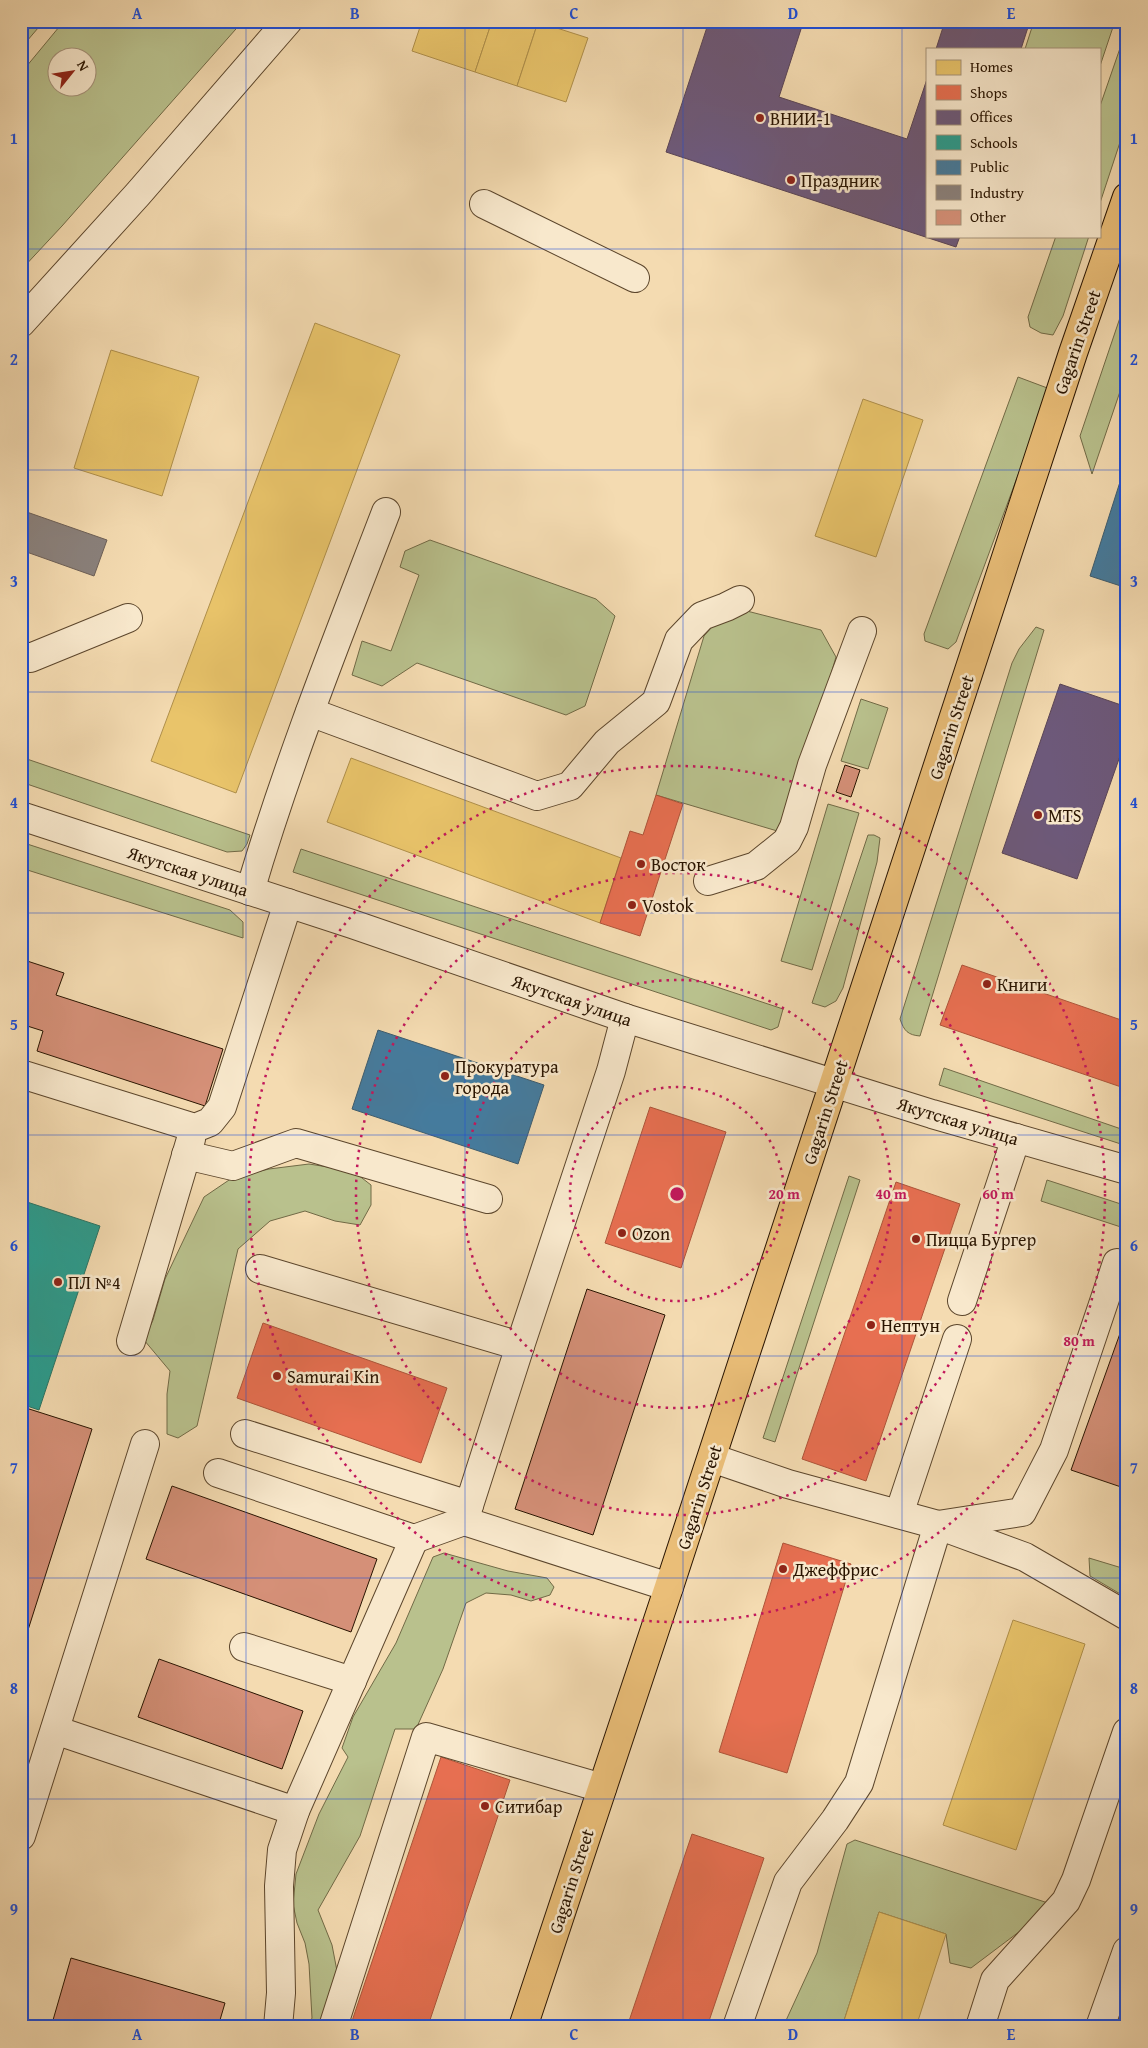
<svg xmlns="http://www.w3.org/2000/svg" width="1148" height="2048" font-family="'Gentium Book Plus',serif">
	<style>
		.green { fill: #b9c18d; stroke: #716a46; fill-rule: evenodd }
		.homes { fill: #e9c46a; stroke: #af8f4a }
		.shops { fill: #e76f51; stroke: #ae5439 }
		.offices { fill: #6d597a; stroke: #594455 }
		.schools { fill: #2a9d8f; stroke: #2a7464 }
		.public { fill: #457b9d; stroke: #3d5c6e }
		.industry { fill: #8a817c; stroke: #6d6057 }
		.building { fill: #d59078; stroke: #291400 }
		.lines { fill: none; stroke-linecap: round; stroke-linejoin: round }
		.minor-casing { stroke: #5c462c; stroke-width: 30 }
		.major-casing { stroke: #291400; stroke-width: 30 }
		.minor { stroke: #f8e8cc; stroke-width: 28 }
		.major { stroke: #eabe78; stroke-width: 28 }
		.grid { fill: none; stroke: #1d4ed8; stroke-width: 1; stroke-opacity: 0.55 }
		.ring { fill: none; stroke: #c2185b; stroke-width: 2.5; stroke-dasharray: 2.5 5 }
		.poi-dot { fill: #8f2418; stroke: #f8e8cc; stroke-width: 2 }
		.labels { text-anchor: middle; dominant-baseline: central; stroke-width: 5; stroke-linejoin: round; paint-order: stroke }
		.poi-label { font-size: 18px; fill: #291400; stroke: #f8e8cc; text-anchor: start }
		.street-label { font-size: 18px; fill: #291400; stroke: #f8e8cc }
		.centre { fill: #c2185b; stroke: #f8e8cc; stroke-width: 2.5 }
		.ring-label { font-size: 15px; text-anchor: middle; font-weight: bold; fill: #c2185b; stroke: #f8e8cc; stroke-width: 5; stroke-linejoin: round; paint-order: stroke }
		.neatline { fill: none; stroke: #1d4ed8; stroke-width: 2 }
		.grid-label { font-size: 16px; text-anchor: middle; font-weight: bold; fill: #1d4ed8 }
	</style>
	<rect width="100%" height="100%" fill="#f4dbb1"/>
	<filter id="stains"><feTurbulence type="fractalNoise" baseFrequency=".004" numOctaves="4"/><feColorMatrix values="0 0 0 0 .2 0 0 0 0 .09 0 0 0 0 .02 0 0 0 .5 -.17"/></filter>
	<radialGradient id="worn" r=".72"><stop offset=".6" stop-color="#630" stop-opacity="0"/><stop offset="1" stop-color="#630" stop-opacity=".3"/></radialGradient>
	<g class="green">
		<path d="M21,21H44L21,48Z"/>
		<path d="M64,21H243L62,226L21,270V73ZM58,58H88V88H58Z"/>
		<path d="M1034,21H1115L1099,69V49H1025Z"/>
		<path d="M1127,28V121L1099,206V109Z"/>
		<path d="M1056,236H1089L1063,316L1053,335L1041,333L1030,327L1028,317Z"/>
		<path d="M1127,297V371L1092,474L1080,436Z"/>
		<path d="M1018,377L1050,389L956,642L948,649L925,641L924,634Z"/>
		<path d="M430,540L596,599L615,616L585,706L566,715L417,663L382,686L352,675L362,641L391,651L419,575L400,567L405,551Z"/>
		<path d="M743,610L821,630L836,657L784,833L656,795L704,636L720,618Z"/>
		<path d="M1036,627L1044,630L920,1036C908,1035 904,1031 900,1019L1012,663L1019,649Z"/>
		<path d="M861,699L888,708L868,769L841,761Z"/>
		<path d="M21,757L250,835L247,844L242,851L227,852L21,782Z"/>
		<path d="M828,804L859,813L812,970L781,961Z"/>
		<path d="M868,835H874L880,838L877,862L843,988L836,1001L825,1007L812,1003Z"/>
		<path d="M21,842L230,910L243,922V938L21,868Z"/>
		<path d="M301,849L783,1009L778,1027L771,1030L293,872Z"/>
		<path d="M944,1068L1127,1131V1146L939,1085Z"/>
		<path d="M309,1164L353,1171L371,1185V1205L360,1225L335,1221L305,1211L270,1221L238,1249L197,1426L178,1438L167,1434V1394L170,1371L144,1340L153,1320L165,1279L204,1197L232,1178L269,1169Z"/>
		<path d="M849,1176L860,1180L775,1442L763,1438Z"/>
		<path d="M1047,1180L1127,1206V1229L1041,1201Z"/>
		<path d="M444,1553L508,1571L547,1578L554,1587L550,1595L531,1601L511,1595L486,1593L466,1603L443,1669L416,1729H395L360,1836L318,1910L332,1945L337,1971L324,2027H308L312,2018L309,1964L305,1943L297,1923L293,1904L296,1874L319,1814L348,1757L342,1748L353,1717L396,1643L433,1557Z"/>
		<path d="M1089,1558L1122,1568L1127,1559V1598L1090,1576Z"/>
		<path d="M855,1840L1048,1903V1910L971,1968L950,1963L946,1934L879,1912L842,2027H783L817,1953L847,1844Z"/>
	</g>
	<g class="homes">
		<path d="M422,21H492L475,72L412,51Z"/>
		<path d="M492,21L538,22L517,86L475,72Z"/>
		<path d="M538,22L588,38L566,102L517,86Z"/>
		<path d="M315,323L400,355L236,793L151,761Z"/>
		<path d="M111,350L199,377L162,496L74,468Z"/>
		<path d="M863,399L923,420L876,557L815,536Z"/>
		<path d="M351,758L621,858L600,923L327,822Z"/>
		<path d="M1013,1620L1085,1644L1016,1850L943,1825Z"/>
		<path d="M879,1912L946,1934L916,2027H842Z"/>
	</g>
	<g class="shops">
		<path d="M656,795L683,804L640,936L600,923L630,831L643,835Z"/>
		<path d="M962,965L1127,1022V1089L940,1025Z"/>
		<path d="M650,1107L726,1132L681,1268L605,1243Z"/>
		<path d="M896,1182L960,1204L866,1481L802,1459Z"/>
		<path d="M263,1323L447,1388L421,1463L237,1398Z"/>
		<path d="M783,1543L851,1564L787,1773L719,1752Z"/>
		<path d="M441,1757L510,1780L429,2023L427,2027H350Z"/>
		<path d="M692,1834L764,1858L707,2027H627Z"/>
	</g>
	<g class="offices">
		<path d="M709,21L803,23L779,97L907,139L927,79V236H960L956,247L666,152Z"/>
		<path d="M945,21H1030L1021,49H936Z"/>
		<path d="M1060,684L1127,707V736L1077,879L1002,853Z"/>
	</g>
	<path class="schools" d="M21,1200L100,1226L39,1410L21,1404Z"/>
	<g class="public">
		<path d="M1127,460V588L1090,576Z"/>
		<path d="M378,1030L544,1085L518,1164L352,1109Z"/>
	</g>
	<path class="industry" d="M21,510L107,540L94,576L21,550Z"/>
	<g class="building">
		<path d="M845,765L860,770L851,797L836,792Z"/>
		<path d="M21,959L64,973L56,995L223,1049L205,1106L37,1051L43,1031L21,1024Z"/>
		<path d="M587,1289L665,1315L593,1535L515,1509Z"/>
		<path d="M1127,1314V1489L1071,1470Z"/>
		<path d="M26,1408L92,1429L21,1652V1424Z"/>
		<path d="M172,1486L377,1559L351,1632L146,1559Z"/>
		<path d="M159,1659L303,1711L282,1769L138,1717Z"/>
		<path d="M71,1958L225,2003L220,2020L245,2027H51Z"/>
	</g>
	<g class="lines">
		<g class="minor-casing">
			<g id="minor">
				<path d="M484,204L635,278"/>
				<path d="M21,323L138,194L288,21"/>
				<path d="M21,655L30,658L128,618"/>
				<path d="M310,712L537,796L570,786L607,742L656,702L679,640L702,616L726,607L740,600"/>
				<path d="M21,816L352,924L625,1018L932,1114L1127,1170"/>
				<path d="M708,881L756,866L787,841L794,827L812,765L862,631"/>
				<path d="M250,891C288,762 338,637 386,512"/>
				<path d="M625,1018L611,1071L520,1346L464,1521L669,1587"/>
				<path d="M21,1074L195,1128L210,1122L222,1107L288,903"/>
				<path d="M186,1155L233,1166L296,1143L488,1199"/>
				<path d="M260,1269L520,1346"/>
				<path d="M962,1301L1016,1138"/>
				<path d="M131,1341L191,1139"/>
				<path d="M245,1434L469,1505"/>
				<path d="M712,1458L788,1484L938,1525L1025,1557L1127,1616"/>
				<path d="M218,1473L414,1539L464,1521"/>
				<path d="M899,1514L957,1339"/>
				<path d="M244,1647L352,1681"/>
				<path d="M55,1730L295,1811"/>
				<path d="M21,1836L145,1444"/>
				<path d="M278,2027L281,1993L279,1886L282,1850L295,1811L414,1539"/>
				<path d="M333,2027L426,1737L602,1788"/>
				<path d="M737,2027L788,1882L835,1820L859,1783L938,1525L1022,1512L1054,1450L1117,1263"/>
				<path d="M980,2027L995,1980L1066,1901L1076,1880L1127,1732"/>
				<path d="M1100,2027L1127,1951"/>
			</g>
		</g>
		<g class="major-casing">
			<path id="major" d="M523,2027L669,1587L1073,353L1127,197"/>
		</g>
		<use href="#minor" class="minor"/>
		<use href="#major" class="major"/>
	</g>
	<path class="grid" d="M246,21V2027M465,21V2027M683,21V2027M902,21V2027M21,249H1127M21,470H1127M21,692H1127M21,913H1127M21,1135H1127M21,1356H1127M21,1578H1127M21,1799H1127"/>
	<g class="ring">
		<circle cx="677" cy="1194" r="107"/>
		<circle cx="677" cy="1194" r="214"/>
		<circle cx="677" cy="1194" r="321"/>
		<circle cx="677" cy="1194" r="428"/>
	</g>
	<g class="poi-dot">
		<circle cx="760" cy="118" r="5"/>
		<circle cx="791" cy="180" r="5"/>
		<circle cx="1038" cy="815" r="5"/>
		<circle cx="641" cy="864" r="5"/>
		<circle cx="632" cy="905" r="5"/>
		<circle cx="987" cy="984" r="5"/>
		<circle cx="445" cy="1076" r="5"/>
		<circle cx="622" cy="1233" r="5"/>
		<circle cx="916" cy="1239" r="5"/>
		<circle cx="58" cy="1282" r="5"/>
		<circle cx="871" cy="1325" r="5"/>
		<circle cx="277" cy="1376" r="5"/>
		<circle cx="783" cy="1569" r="5"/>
		<circle cx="485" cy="1806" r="5"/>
	</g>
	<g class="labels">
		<g class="poi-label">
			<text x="770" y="118">ВНИИ-1</text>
			<text x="801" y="180">Праздник</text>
			<text x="1048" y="815">MTS</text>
			<text x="651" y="864">Восток</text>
			<text x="642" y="905">Vostok</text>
			<text x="997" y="984">Книги</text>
			<text x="455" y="1066">Прокуратура<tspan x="455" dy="21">города</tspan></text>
			<text x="632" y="1233">Ozon</text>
			<text x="926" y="1239">Пицца Бургер</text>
			<text x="68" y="1282">ПЛ №4</text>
			<text x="881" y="1325">Нептун</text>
			<text x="287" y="1376">Samurai Kin</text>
			<text x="793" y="1569">Джеффрис</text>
			<text x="495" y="1806">Ситибар</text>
		</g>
		<g class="street-label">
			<text transform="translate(1077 342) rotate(-71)">Gagarin Street</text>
			<text transform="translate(951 727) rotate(-72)">Gagarin Street</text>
			<text transform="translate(188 871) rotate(18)">Якутская улица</text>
			<text transform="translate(572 1000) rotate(19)">Якутская улица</text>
			<text transform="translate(825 1112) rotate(-72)">Gagarin Street</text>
			<text transform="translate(958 1121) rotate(17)">Якутская улица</text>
			<text transform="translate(699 1497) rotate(-72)">Gagarin Street</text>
			<text transform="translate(571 1881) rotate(-72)">Gagarin Street</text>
		</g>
	</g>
	<circle cx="677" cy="1194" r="8" class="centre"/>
	<g class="ring-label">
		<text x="784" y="1199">20 m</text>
		<text x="891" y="1199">40 m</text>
		<text x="998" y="1199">60 m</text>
		<text x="1079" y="1346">80 m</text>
	</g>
	<rect width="1148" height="2048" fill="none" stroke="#f4dbb1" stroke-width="55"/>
	<rect x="926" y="48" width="175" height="190" fill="#f8e8cc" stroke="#a5937a"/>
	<rect x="936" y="60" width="25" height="15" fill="#e9c46a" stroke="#a5937a"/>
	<text x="970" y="72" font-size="15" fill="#291400">Homes</text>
	<rect x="936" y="85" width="25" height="15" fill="#e76f51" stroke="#a5937a"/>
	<text x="970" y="98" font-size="15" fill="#291400">Shops</text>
	<rect x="936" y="110" width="25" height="15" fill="#6d597a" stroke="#a5937a"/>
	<text x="970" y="122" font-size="15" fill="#291400">Offices</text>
	<rect x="936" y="135" width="25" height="15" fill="#2a9d8f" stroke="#a5937a"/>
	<text x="970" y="148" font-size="15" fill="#291400">Schools</text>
	<rect x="936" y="160" width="25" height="15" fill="#457b9d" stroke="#a5937a"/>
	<text x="970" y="172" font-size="15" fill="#291400">Public</text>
	<rect x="936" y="185" width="25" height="15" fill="#8a817c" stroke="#a5937a"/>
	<text x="970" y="198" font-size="15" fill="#291400">Industry</text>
	<rect x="936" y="210" width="25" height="15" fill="#d59078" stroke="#a5937a"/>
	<text x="970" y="222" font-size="15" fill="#291400">Other</text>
	<g transform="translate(72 72) rotate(60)"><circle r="24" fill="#f8e8cc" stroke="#a5937a"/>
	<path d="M0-4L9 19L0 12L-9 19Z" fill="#8f2418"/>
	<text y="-8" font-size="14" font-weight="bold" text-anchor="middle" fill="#291400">N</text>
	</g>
	<rect x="28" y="28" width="1092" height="1992" class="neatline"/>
	<g class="grid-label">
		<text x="137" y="19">A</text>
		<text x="355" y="19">B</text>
		<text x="574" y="19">C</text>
		<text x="793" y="19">D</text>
		<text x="1011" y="19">E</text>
		<text x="14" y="144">1</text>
		<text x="1134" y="144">1</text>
		<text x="14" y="365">2</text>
		<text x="1134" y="365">2</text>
		<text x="14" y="587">3</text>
		<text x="1134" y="587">3</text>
		<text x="14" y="808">4</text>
		<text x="1134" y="808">4</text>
		<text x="14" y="1030">5</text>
		<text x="1134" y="1030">5</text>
		<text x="14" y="1251">6</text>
		<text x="1134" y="1251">6</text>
		<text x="14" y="1473">7</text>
		<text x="1134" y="1473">7</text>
		<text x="14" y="1694">8</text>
		<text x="1134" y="1694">8</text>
		<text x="14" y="1915">9</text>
		<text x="1134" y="1915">9</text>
		<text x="137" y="2040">A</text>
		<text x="355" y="2040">B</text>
		<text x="574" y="2040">C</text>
		<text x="793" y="2040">D</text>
		<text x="1011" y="2040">E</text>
	</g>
	<rect width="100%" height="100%" filter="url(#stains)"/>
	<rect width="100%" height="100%" fill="url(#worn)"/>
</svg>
